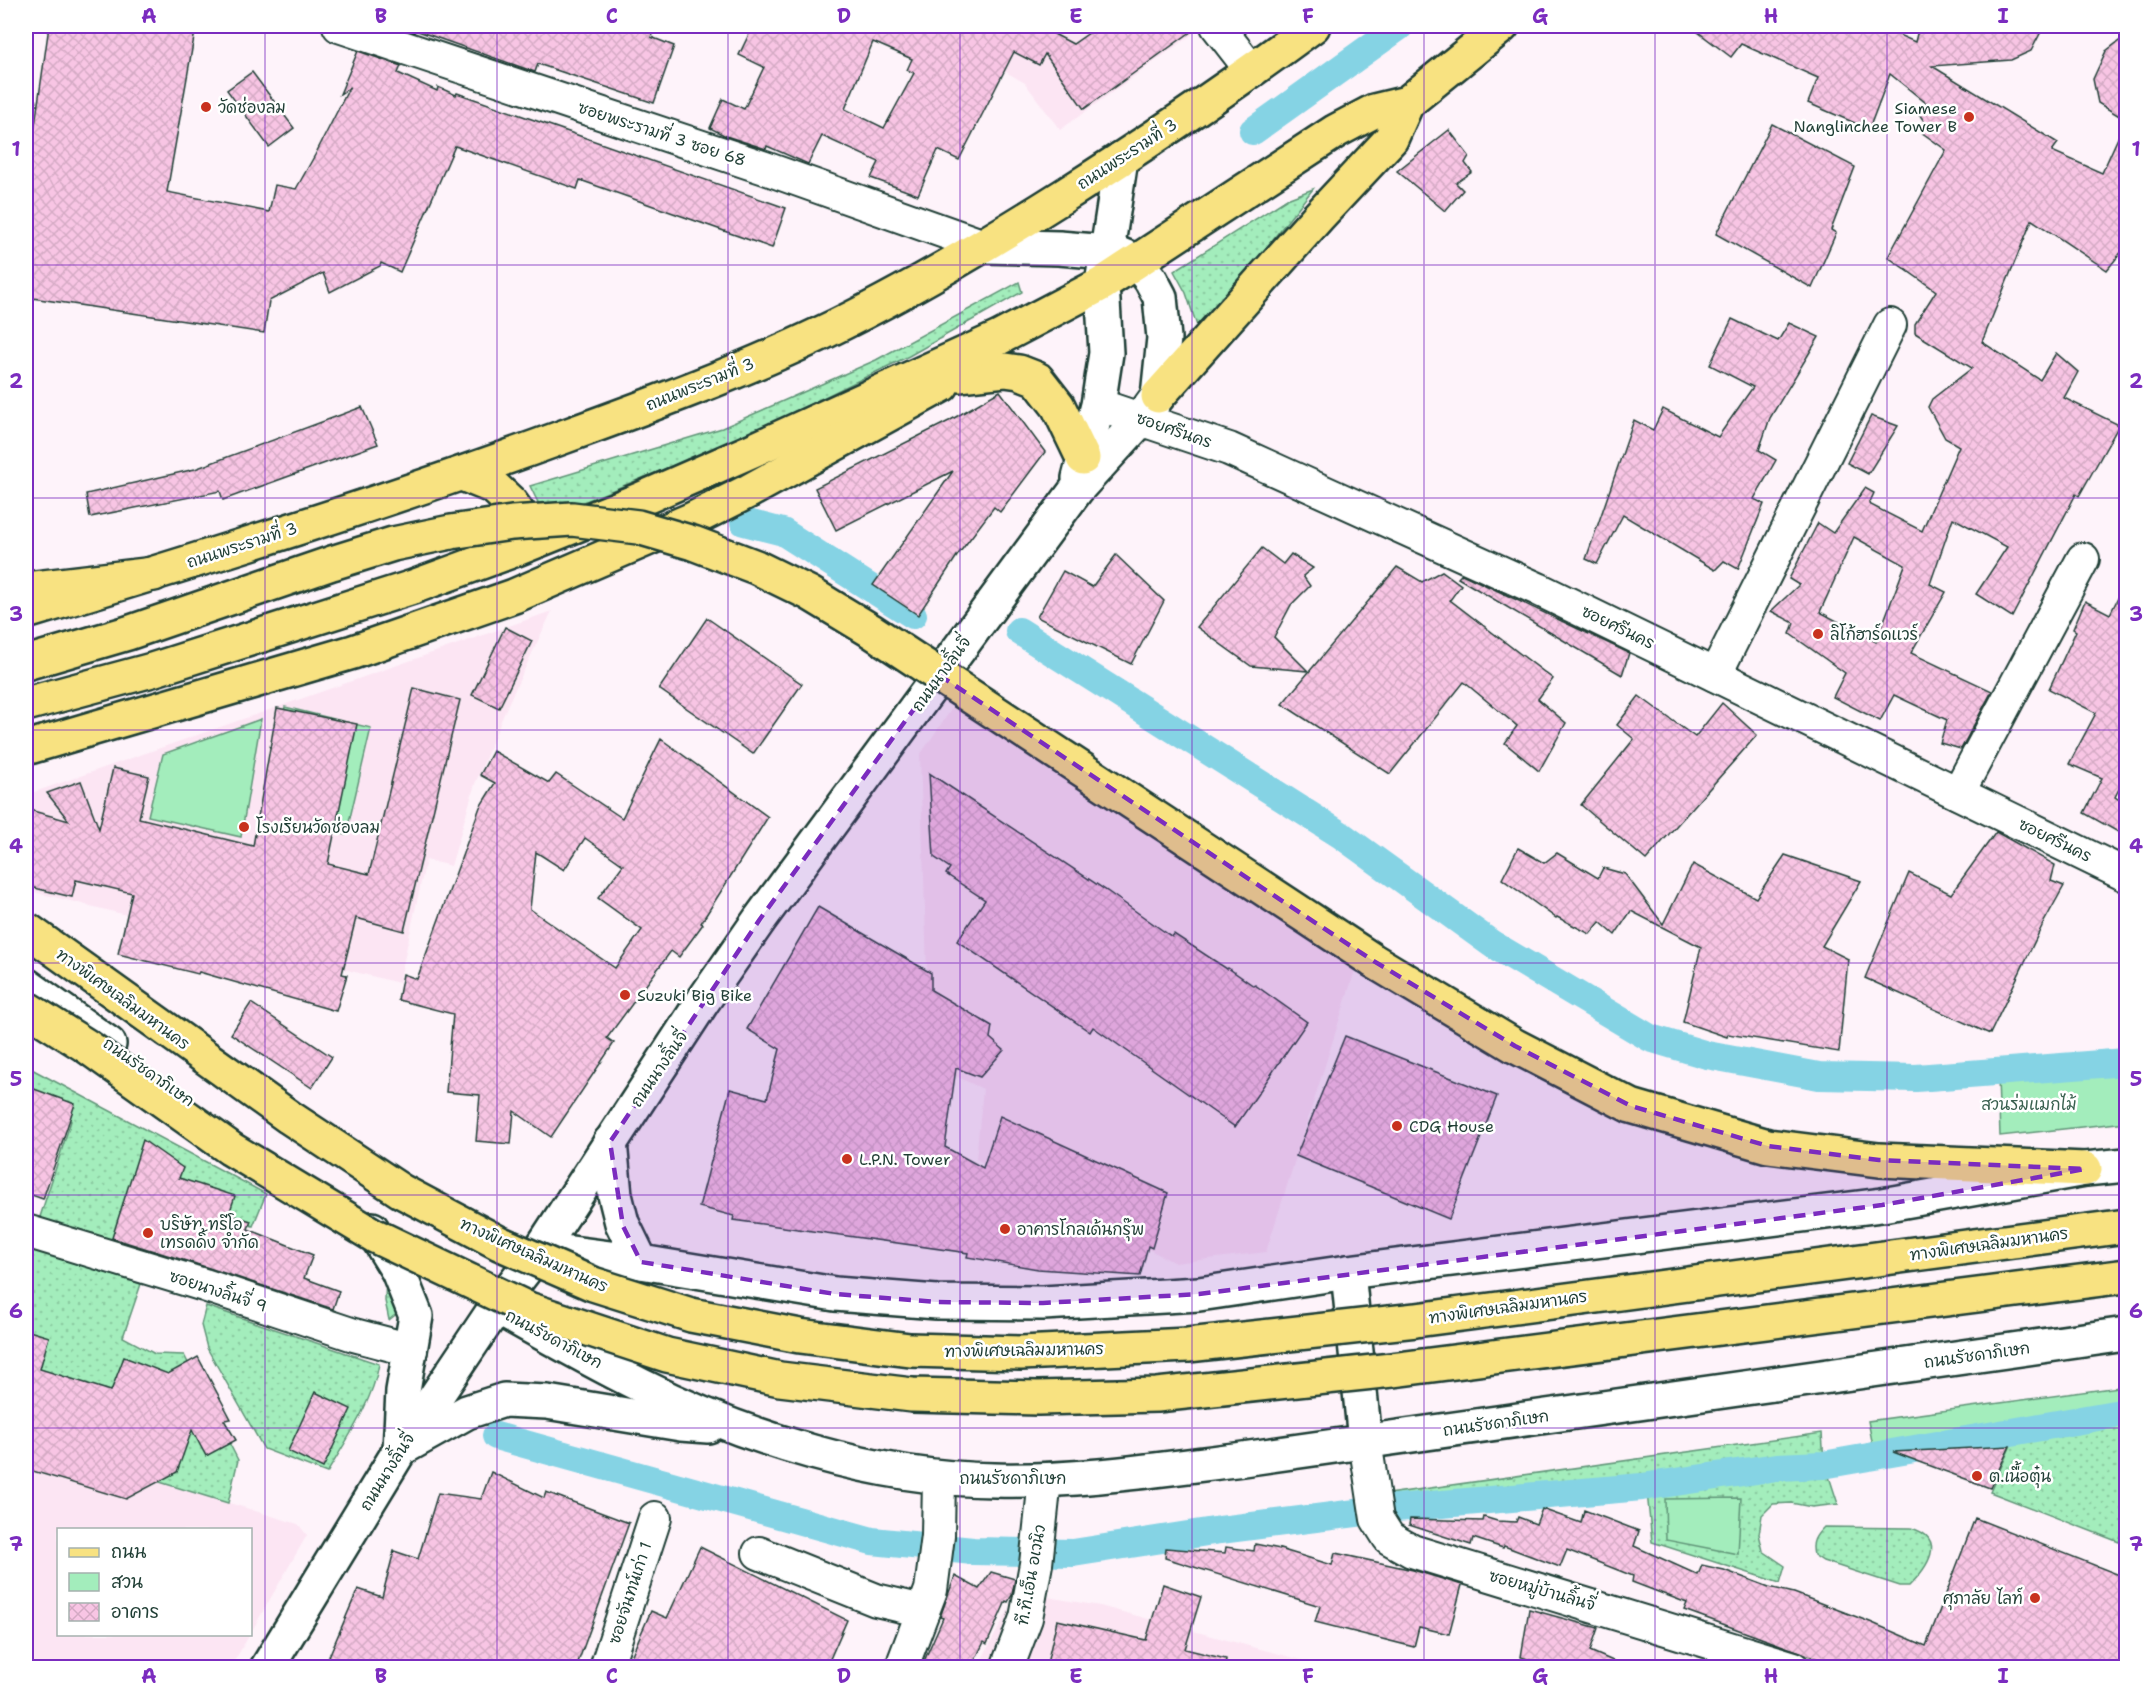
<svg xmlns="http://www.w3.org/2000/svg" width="2152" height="1693" font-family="'Shantell Sans','Playpen Sans Thai',sans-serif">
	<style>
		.built { fill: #fce5f3 }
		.grass { fill: url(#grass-dots); stroke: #619578; stroke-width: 1.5 }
		.park { fill: #a3edbc; stroke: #619578; stroke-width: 1.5 }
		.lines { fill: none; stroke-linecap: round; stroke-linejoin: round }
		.canal { stroke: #85d3e4; stroke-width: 28 }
		.building { fill: url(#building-cross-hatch); stroke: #1f3d34; stroke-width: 1.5; fill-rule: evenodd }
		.street-casing { stroke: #1f3d34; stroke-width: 36 }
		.secondary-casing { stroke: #1f3d34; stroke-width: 38 }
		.primary-casing { stroke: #1f3d34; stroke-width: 38 }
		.highway-casing { stroke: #1f3d34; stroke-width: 38 }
		.street { stroke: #fff; stroke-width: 32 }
		.secondary { stroke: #fff; stroke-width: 33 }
		.primary { stroke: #f8e281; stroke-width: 33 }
		.highway { stroke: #f8e281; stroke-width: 33 }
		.primary-bridge-casing { stroke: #1f3d34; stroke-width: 38; stroke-linecap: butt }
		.highway-bridge-casing { stroke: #1f3d34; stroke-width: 38; stroke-linecap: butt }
		.primary-bridge { stroke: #f8e281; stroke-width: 33 }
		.highway-bridge { stroke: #f8e281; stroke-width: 33 }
		.marked { fill: #7b2cbf; fill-opacity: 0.2; stroke: #7b2cbf; stroke-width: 4.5; stroke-dasharray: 12 8; stroke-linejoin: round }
		.grid { fill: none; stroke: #7b2cbf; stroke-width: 1.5; stroke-opacity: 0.55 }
		.poi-dot { fill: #c8321e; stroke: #fff; stroke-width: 2 }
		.labels { text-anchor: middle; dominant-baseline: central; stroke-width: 5; stroke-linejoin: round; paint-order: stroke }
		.poi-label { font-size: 16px; fill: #1f3d34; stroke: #fff; text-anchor: start }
		.street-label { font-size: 16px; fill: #1f3d34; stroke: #fff }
		.park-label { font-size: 16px; fill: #39604f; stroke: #fff }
		.neatline { fill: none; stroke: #7b2cbf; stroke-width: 2 }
		.grid-label { font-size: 20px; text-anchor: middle; font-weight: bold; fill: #7b2cbf }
	</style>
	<defs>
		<pattern id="grass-dots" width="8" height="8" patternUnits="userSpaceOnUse" patternTransform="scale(1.5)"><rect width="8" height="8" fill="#a3edbc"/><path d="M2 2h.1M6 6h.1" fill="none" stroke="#8ccca2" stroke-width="1.8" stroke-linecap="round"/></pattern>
		<pattern id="building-cross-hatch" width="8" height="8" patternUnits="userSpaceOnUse" patternTransform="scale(1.5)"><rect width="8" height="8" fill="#f8c5e4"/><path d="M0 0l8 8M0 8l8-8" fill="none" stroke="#d4aac4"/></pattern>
	</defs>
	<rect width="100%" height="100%" fill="#fef3fa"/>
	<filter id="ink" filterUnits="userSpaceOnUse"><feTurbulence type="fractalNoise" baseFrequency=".0167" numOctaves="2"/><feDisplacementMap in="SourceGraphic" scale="12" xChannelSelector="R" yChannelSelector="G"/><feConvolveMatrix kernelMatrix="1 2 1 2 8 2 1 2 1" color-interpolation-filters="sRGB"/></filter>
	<g filter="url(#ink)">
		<g class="built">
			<path d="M926,26H1204L1060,130L1025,83Z"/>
			<path d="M552,611L508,704L475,784L451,866L426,860L399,983L26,890V795Z"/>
			<path d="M955,704L1357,964L1266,1252L1175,1263L976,1159L983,1089L930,1064L920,755Z"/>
			<path d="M26,1441L298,1524L307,1535L250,1634V1530H58V1634H250L231,1667H26Z"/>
			<path d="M1018,1592L1100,1606L1328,1667L977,1668Z"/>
		</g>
		<g class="grass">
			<path d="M1313,189L1199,332L1186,293L1174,271L1287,199Z"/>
			<path d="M1019,282L1022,292L909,356L736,440L554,514L544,515L530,486L722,428L876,360Z"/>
			<path d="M26,1066L266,1194L253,1226L133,1188L114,1244L39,1220L71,1121L26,1100Z"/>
			<path d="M26,1247L141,1284L123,1337L155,1354L184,1355L238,1460L228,1503L26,1441Z"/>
			<path d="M386,1275L399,1312L389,1320L385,1301Z"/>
			<path d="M206,1306L379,1364C373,1401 346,1441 327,1473L264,1449L207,1348L201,1325Z"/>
			<path d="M2126,1421V1522L2119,1542L1990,1492L2016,1434Z"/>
			<path d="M1822,1433L1824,1461L1838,1504L1812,1507L1791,1503L1773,1504L1762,1515L1759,1534L1763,1551L1785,1566L1780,1583L1652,1542L1647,1492L1386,1516L1381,1495Z"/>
			<path d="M1824,1527L1911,1528C1949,1539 1926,1569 1909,1586H1900L1823,1561L1814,1555C1811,1542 1815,1536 1824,1527Z"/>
		</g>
		<g class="park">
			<path d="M285,707L371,728L346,835L260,814Z"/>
			<path d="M261,719L241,837L148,816L163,754Z"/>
			<path d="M2126,1066V1122L2000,1136L1998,1078Z"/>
			<path d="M2126,1386V1421L1874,1451L1868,1421Z"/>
			<path d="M1741,1498L1738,1554L1666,1540L1665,1499Z"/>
		</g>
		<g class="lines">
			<g class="canal">
				<path d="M1253,131L1400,26"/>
				<path d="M744,522L783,532L913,615"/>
				<path d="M1019,631L1341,835L1492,944L1650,1038L1707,1055L1819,1076L1916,1078L2126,1062"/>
				<path d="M496,1436L872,1541L973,1551L1073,1553L1220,1530L1396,1508L1642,1487L1777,1467L1823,1465L2126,1412"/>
			</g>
		</g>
		<g class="building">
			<path d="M49,26H196L167,192L269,212L275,185L296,189L315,155L349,88L340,94L358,51L401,66L398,73L437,91L438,87L456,95L457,93L786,208L772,248L580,180L577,189L455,146L400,272L381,263L380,266L330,292L323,273L269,301L264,333L26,297V188Z"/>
			<path d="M394,26H655L651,37L674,46L654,103L538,64L535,72L415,30L414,32Z"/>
			<path d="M753,26H1039L1073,44L1099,26H1199L1084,109L1045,54L1039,65L1014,52L959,160L938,150L918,195L871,178L879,162L822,136L808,164L767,146L766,149L726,136L710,128L723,99L744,109L764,67L739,55ZM873,42L912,59L907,70L914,73L884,128L845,109Z"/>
			<path d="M1690,26H1878L1915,42L1919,26H2044L2031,51L2011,60L1932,66L2058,143L2052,151L2102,173L2126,120L2098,103L2093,79L2106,51L2127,35V245L2107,270L2032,220L1982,342L2040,380L2056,353L2078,372L2064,398L2119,425L2079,496L2076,494L2012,617L1976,594L2007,547L1953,518L1930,584L1946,592L1911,653L1992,691L1961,749L1940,743L1947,720L1894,695L1880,721L1833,697L1845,673L1790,634L1794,623L1771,611L1799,585L1789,579L1818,523L1833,533L1865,488L1874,493L1869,504L1922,531L1959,446L1945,438L1928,407L1932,399L1972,368L1915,333V324L1936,291L1888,257L1946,150L1921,132L1924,121L1919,114L1926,103L1890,74L1869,129L1808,103L1818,78L1741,44L1731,57ZM1854,537L1905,565L1876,642L1820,612Z"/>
			<path d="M252,72L294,128L269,147L227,90Z"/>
			<path d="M1772,124L1855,167L1831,230L1836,233L1812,288L1716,234Z"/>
			<path d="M1449,130L1469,156L1465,163L1472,172L1456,183L1463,190L1445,211L1397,171Z"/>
			<path d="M1732,319L1778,341L1789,323L1819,337L1770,418L1759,450L1776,460L1754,499L1764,504L1738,569L1724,561L1715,570L1623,515L1597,564L1586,559L1634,420L1653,430L1663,409L1718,437L1753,387L1710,365Z"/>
			<path d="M1000,391L1045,452L1000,512L994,507L957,556L918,615L873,585L953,471L836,530L815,488L949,421Z"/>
			<path d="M362,407L378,444L223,500L220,491L90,517L86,494L195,469Z"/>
			<path d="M1871,416L1898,426L1868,474L1847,463Z"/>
			<path d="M1262,548L1283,564L1291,554L1313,568L1303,576L1310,586L1291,605L1274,637L1308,671L1251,666L1197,627Z"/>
			<path d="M1116,555L1164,601L1131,664L1037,617L1063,571L1092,587Z"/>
			<path d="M1397,567L1422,582L1442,571L1461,585L1450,600L1553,679L1538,699L1566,723L1539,771L1505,743L1517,726L1464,682L1390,774L1282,704Z"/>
			<path d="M1462,574L1629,653L1622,675L1458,578Z"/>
			<path d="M2127,580V773L2115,797L2127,805V837L2084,813L2102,778L2069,764L2096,713L2049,689L2076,631L2073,629L2085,601L2110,614Z"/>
			<path d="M707,618L802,684L753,754L659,689Z"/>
			<path d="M505,627L532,641L499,708L472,695Z"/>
			<path d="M414,688L460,700L404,931L356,918L342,974L347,975L336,1011L199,972L198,974L118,954L132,893L76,880L72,897L26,886V809L69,821L47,793L81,781L99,829L113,768L149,776L139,818L253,846L277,708L357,724L328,864L369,874Z"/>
			<path d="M1639,696L1695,737L1722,703L1757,735L1646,860L1581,805L1634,739L1617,725Z"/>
			<path d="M661,739L768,817L701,923L703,924L679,957L671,951L607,1038L614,1043L551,1137L514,1111L511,1144L476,1141L480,1095L446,1092L453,1014L398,1000L403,974L417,979L480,807L495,783L480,775L493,751L549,783L556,774L622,818ZM585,838L623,865L598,898L642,930L615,968L530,909L536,852L564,870Z"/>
			<path d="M929,773L1107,891L1172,937L1174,934L1227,969L1228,968L1254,986L1255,985L1307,1022L1235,1127L1093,1027L1090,1032L957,941L985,900L946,874L950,868L934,857Z"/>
			<path d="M1996,832L2055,865L2051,881L2064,886L2044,922L1990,1034L1865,978L1909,873L1951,894Z"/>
			<path d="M1518,848L1544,863L1557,853L1598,878L1603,868L1625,874L1663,924L1693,864L1756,898L1785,855L1861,881L1822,946L1848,959L1839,1052L1728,1034L1727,1037L1683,1022L1701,947L1631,911L1615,935L1600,922L1590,934L1557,917L1556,918L1502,879Z"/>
			<path d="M818,907L931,973V990L992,1026L990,1038L1004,1050L980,1077L956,1068L945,1147L983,1168L1000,1116L1168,1193L1152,1248L1148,1246L1140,1276L1038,1269L967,1257L968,1253L733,1220L734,1216L699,1207L730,1089L767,1099L780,1049L747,1029Z"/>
			<path d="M251,1003L332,1057L312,1088L231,1034Z"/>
			<path d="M1345,1036L1497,1096L1449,1219L1296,1156Z"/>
			<path d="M26,1086L75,1104L43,1199L26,1193Z"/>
			<path d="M143,1140L183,1168L179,1178L235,1196L229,1214L251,1221L248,1229L313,1255L304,1278L339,1291L333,1309L209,1268L112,1238Z"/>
			<path d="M26,1330L49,1337L40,1369L111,1391L124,1357L168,1374L198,1357L231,1419L224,1420L236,1440L206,1456L192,1430L177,1472L126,1499L26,1469Z"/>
			<path d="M315,1392L351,1409L323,1468L288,1451Z"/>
			<path d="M2010,1446L1990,1488L1893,1452L1953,1449Z"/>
			<path d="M491,1472L544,1498L546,1492L629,1523L576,1668H324L358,1589L382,1597L394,1551L418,1559L438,1493L481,1499Z"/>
			<path d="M1542,1509L1581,1523L1584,1510L1639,1531L1634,1546L1698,1575L1702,1565L1724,1570L1769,1587L1794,1593L1870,1622L1926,1646L1975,1518L2127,1578V1668H1844L1684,1610L1687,1603L1632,1582L1633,1576L1567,1550L1560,1567L1504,1546L1503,1548L1473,1538L1471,1545L1409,1525L1410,1519L1483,1521L1484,1517L1497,1521L1516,1522L1518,1517L1536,1524Z"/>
			<path d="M1255,1544L1280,1549L1332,1565L1335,1553L1413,1570L1462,1585L1449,1634L1419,1627L1414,1647L1315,1622L1320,1606L1165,1558L1166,1548L1225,1553L1226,1547L1254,1551Z"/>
			<path d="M700,1547L847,1620L826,1668H626L651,1611L667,1618Z"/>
			<path d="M991,1572L1015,1579L1012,1595L1008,1602L1006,1601L987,1644L984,1642L971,1668H921L943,1618L940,1617L955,1576L979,1589Z"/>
			<path d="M1163,1584L1201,1597L1185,1649L1226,1659L1225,1668H1046L1057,1620L1146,1640Z"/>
			<path d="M1529,1609L1598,1628L1590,1651L1629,1668H1555L1521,1657Z"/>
		</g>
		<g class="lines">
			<g class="street-casing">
				<g id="street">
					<path d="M339,26L765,168L984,246"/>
					<path d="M1217,26L1252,71"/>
					<path d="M1098,405L1229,449L1538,589L2126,875"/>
					<path d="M1715,675L1890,325"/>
					<path d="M1958,793L2083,559"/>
					<path d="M26,1231L204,1285L354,1335L411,1350"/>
					<path d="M1365,1441L1377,1519L1389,1538L1412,1551L1794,1668"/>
					<path d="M759,1553L876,1600L923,1611"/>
					<path d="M904,1661L931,1590L938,1536L939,1477"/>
					<path d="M606,1668L655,1518"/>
					<path d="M1007,1668L1026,1618L1036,1564L1045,1480"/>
				</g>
			</g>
			<g class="secondary-casing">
				<g id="secondary">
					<path d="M1079,478L1098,405L1106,353L1102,284L1121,159"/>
					<path d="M26,985L109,1044"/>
					<path d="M610,1142L615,1195L622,1223L641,1262"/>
					<path d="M372,1229L398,1271L416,1316L403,1391L400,1450"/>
					<path d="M541,1249L641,1262L835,1294L937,1302L1043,1303L1199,1294L1348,1272L1882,1205L2085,1169L2126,1165"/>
					<path d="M1348,1272L1365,1441"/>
					<path d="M496,1307C544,1334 591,1361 640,1385C744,1438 878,1479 995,1480C1079,1482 1161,1469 1243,1459L2126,1334"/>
					<path d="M406,1446L467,1412L504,1400L547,1402L681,1424L708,1426"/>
					<path d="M267,1668L400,1450L496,1307L541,1249L703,1001L760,919L1077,489L1142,418L1158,396L1164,338L1160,297L1151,280L1136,261L1121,255L1107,252L1059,248L984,246"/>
				</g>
			</g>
			<g class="primary-casing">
				<g id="primary">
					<path d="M959,375L1005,370L1019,372L1037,379L1058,406L1083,458"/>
					<path d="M1158,396L1318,217L1391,139L1407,103"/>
					<path d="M462,474L494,487L510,502L518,513L522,524L515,547"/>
					<path d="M26,612C206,558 386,502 563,437C651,405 738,373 822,333C906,293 986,245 1065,195C1150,141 1233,85 1313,26"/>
					<path d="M26,704L152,670L413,587L514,550L639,500L751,451L999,338L1102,284L1336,131L1374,111L1407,103L1502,26"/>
					<path d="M26,748L353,652L514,596L691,520L749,491L942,385"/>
					<path d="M1372,960L1515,1046L1631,1106L1768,1146L1879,1160L2085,1169"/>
				</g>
			</g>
			<g class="highway-casing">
				<path id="highway" d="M26,589L154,574"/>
			</g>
			<use href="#street" class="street"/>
			<use href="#secondary" class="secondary"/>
			<use href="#primary" class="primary"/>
			<use href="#highway" class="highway"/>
			<g class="primary-bridge-casing">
				<path id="primary-bridge" d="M26,663L128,633L332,563L393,544L451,532L512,523L572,519L638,527L693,543L756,567L809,593L870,630L1372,960"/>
			</g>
			<g class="highway-bridge-casing">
				<g id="highway-bridge">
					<path d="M26,929L289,1117L401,1191L499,1243L593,1284L691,1315L800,1336L910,1350L1021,1353L1188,1345L1416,1320L2126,1226"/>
					<path d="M26,1008L88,1047L231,1149L375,1236L528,1309L667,1355L780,1379L912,1395L1038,1398L1157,1395L1392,1370L2126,1276"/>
				</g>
			</g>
			<use href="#primary-bridge" class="primary-bridge"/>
			<use href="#highway-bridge" class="highway-bridge"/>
		</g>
	</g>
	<path class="marked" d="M939,675L1372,960L1515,1046L1631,1106L1768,1146L1879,1160L2085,1169L1882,1205L1199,1294L1043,1303L937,1302L835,1294L641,1262L623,1226L610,1142L760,919Z"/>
	<path class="grid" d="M265,26V1668M497,26V1668M728,26V1668M960,26V1668M1192,26V1668M1424,26V1668M1655,26V1668M1887,26V1668M26,265H2126M26,498H2126M26,730H2126M26,963H2126M26,1195H2126M26,1428H2126"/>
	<g class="poi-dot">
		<circle cx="206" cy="107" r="6"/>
		<circle cx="1969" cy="117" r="6"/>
		<circle cx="1818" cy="634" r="6"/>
		<circle cx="244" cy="827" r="6"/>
		<circle cx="625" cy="995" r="6"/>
		<circle cx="1397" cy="1126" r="6"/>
		<circle cx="847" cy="1159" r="6"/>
		<circle cx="1005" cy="1229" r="6"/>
		<circle cx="148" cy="1233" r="6"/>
		<circle cx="1977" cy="1476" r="6"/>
		<circle cx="2035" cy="1598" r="6"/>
	</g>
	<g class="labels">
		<g class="poi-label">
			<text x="218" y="107">วัดช่องลม</text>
			<text x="1957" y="108" text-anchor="end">Siamese<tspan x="1957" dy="18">Nanglinchee Tower B</tspan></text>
			<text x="1830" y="634">ลิโก้ฮาร์ดแวร์</text>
			<text x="256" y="827">โรงเรียนวัดช่องลม</text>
			<text x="637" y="995">Suzuki Big Bike</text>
			<text x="1409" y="1126">CDG House</text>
			<text x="859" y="1159">L.P.N. Tower</text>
			<text x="160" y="1224">บริษัท ทรีโอ<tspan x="160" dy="18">เทรดดิ้ง จำกัด</tspan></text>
			<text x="1017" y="1229">อาคารโกลเด้นกรุ๊พ</text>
			<text x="1989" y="1476">ต.เนื้อตุ๋น</text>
			<text x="2023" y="1598" text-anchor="end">ศุภาลัย ไลท์</text>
		</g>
		<g class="street-label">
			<text transform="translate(662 134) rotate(18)">ซอยพระรามที่ 3 ซอย 68</text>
			<text transform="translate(1127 154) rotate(-33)">ถนนพระรามที่ 3</text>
			<text transform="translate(700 384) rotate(-22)">ถนนพระรามที่ 3</text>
			<text transform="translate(1174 430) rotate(19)">ซอยศรีนคร</text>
			<text transform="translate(242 545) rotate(-18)">ถนนพระรามที่ 3</text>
			<text transform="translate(1618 627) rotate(26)">ซอยศรีนคร</text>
			<text transform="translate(941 674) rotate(-54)">ถนนนางลิ้นจี่</text>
			<text transform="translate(2055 840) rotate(26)">ซอยศรีนคร</text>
			<text transform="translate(123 999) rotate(36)">ทางพิเศษเฉลิมมหานคร</text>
			<text transform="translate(659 1069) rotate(-56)">ถนนนางลิ้นจี่</text>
			<text transform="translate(149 1072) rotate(35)">ถนนรัชดาภิเษก</text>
			<text transform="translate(1989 1244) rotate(-8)">ทางพิเศษเฉลิมมหานคร</text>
			<text transform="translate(534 1255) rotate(24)">ทางพิเศษเฉลิมมหานคร</text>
			<text transform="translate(218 1291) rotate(18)">ซอยนางลิ้นจี่ 9</text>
			<text transform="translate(1508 1307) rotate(-8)">ทางพิเศษเฉลิมมหานคร</text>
			<text transform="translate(554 1339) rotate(28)">ถนนรัชดาภิเษก</text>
			<text transform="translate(1024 1350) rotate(-1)">ทางพิเศษเฉลิมมหานคร</text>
			<text transform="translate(1977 1355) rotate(-8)">ถนนรัชดาภิเษก</text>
			<text transform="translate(1496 1423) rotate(-8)">ถนนรัชดาภิเษก</text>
			<text transform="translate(387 1472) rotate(-58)">ถนนนางลิ้นจี่</text>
			<text x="1013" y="1478">ถนนรัชดาภิเษก</text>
			<text transform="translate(1031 1575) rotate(-80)">ที.ที.เอ็น อเวนิว</text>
			<text transform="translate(1542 1590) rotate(16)">ซอยหมู่บ้านลิ้นจี่</text>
			<text transform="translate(630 1593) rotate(-72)">ซอยจันทน์เก่า 1</text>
		</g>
		<g class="park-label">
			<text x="2029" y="1104">สวนร่มแมกไม้</text>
		</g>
	</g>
	<rect width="2152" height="1693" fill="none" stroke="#fff" stroke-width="66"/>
	<rect x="57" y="1528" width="195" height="108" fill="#ffffff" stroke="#a5b1ae" stroke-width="1.5"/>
	<rect x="69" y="1548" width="30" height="9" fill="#f8e281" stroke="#a5b1ae" stroke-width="1.5"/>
	<text x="111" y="1558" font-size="18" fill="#1f3d34">ถนน</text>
	<rect x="69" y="1573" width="30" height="18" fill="#a3edbc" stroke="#a5b1ae" stroke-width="1.5"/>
	<text x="111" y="1588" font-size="18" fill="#1f3d34">สวน</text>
	<rect x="69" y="1603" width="30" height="18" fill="url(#building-cross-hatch)" stroke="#a5b1ae" stroke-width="1.5"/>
	<text x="111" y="1618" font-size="18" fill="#1f3d34">อาคาร</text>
	<rect x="33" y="33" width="2086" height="1627" class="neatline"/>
	<g class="grid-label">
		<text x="149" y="23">A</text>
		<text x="381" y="23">B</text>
		<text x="612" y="23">C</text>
		<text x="844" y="23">D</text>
		<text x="1076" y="23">E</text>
		<text x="1308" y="23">F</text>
		<text x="1540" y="23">G</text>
		<text x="1771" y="23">H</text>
		<text x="2003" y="23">I</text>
		<text x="16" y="156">1</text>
		<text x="2136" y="156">1</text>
		<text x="16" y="388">2</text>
		<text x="2136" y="388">2</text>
		<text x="16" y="621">3</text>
		<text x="2136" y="621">3</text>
		<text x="16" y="853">4</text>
		<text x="2136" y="853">4</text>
		<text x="16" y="1086">5</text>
		<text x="2136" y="1086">5</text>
		<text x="16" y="1318">6</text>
		<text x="2136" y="1318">6</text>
		<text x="16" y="1551">7</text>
		<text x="2136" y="1551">7</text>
		<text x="149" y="1683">A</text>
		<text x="381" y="1683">B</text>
		<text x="612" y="1683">C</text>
		<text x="844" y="1683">D</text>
		<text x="1076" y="1683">E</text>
		<text x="1308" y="1683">F</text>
		<text x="1540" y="1683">G</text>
		<text x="1771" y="1683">H</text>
		<text x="2003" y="1683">I</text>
	</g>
</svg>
